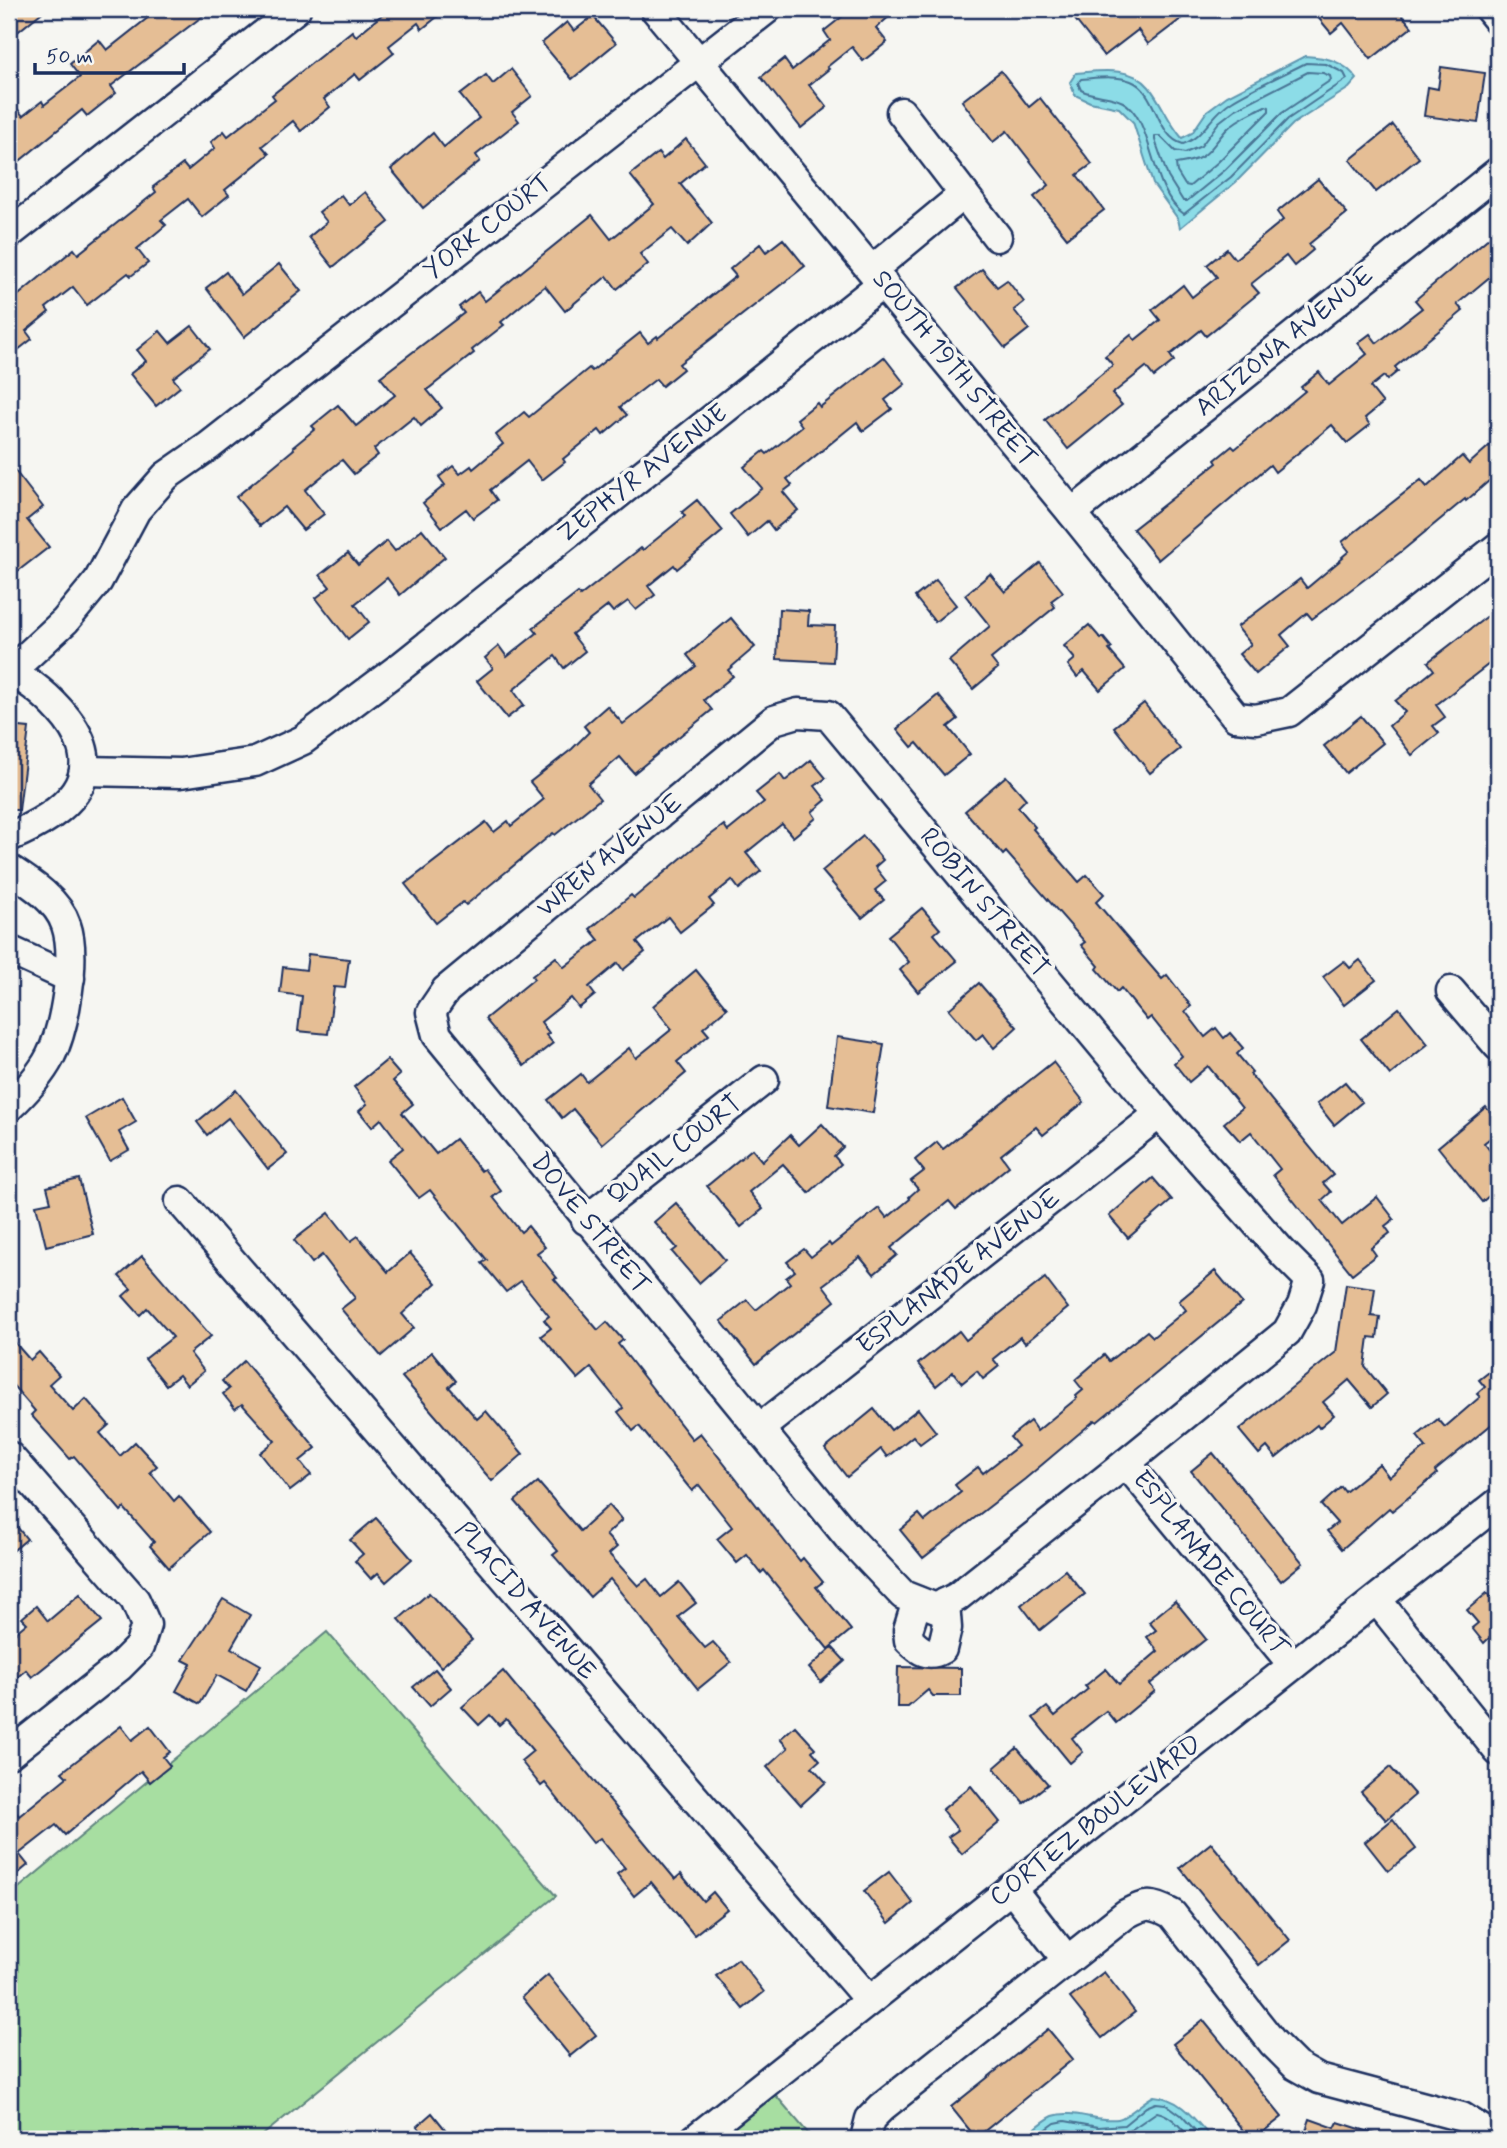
<svg xmlns="http://www.w3.org/2000/svg" width="1507" height="2148" font-family="Mynerve,sans-serif">
	<style>
		.green { fill: #a7dea1; stroke: #618680; stroke-width: 2 }
		.water { fill: #8cdce7; stroke: #5f97b0; stroke-width: 2 }
		.lines { fill: none; stroke-linecap: round; stroke-linejoin: round }
		.shore { stroke: #487495; stroke-width: 2 }
		.building { fill: #e5be95; stroke: #1b2f5e; stroke-width: 2 }
		.minor-casing { stroke: #1b2f5e; stroke-width: 33 }
		.minor { stroke: #f6f6f2; stroke-width: 28 }
		.labels { text-anchor: middle; dominant-baseline: central; stroke-width: 7; stroke-linejoin: round; paint-order: stroke }
		.street-label { font-size: 26px; fill: #1b2f5e; stroke: #f6f6f2 }
	</style>
	<rect width="100%" height="100%" fill="#f6f6f2"/>
	<filter id="ink" filterUnits="userSpaceOnUse"><feTurbulence type="fractalNoise" baseFrequency=".0143" numOctaves="2"/><feDisplacementMap in="SourceGraphic" scale="14" xChannelSelector="R" yChannelSelector="G"/><feConvolveMatrix kernelMatrix="1 2 1 2 8 2 1 2 1" color-interpolation-filters="sRGB"/></filter>
	<g filter="url(#ink)">
		<g class="green">
			<path d="M327,1632L556,1896L258,2139H9V1896Z"/>
			<path d="M773,2092L813,2139H714Z"/>
		</g>
		<g class="water">
			<path d="M1305,56C1327,57 1344,61 1357,79L1349,88L1293,124L1236,182L1180,228L1178,219L1153,184L1133,122L1119,108L1090,102L1075,95L1070,82L1076,73C1100,71 1132,66 1149,87C1162,103 1168,122 1182,138L1192,133L1207,111L1227,96Z"/>
			<path d="M1154,2096C1181,2098 1195,2120 1212,2139H1022C1032,2132 1042,2121 1053,2116C1073,2109 1097,2122 1118,2119C1127,2118 1143,2101 1154,2096Z"/>
		</g>
		<g class="lines">
			<g class="shore">
				<path d="M1306,63L1326,64L1344,73L1347,79L1288,119L1231,177L1184,214C1149,190 1154,119 1123,102C1110,95 1094,97 1081,90L1078,83L1081,79C1096,78 1117,75 1131,81C1157,91 1156,137 1183,144C1204,137 1212,113 1232,101C1255,87 1282,75 1306,63Z"/>
				<path d="M1308,72L1323,73L1330,76L1331,80L1282,113L1225,170L1187,201H1183L1168,177L1155,140V136H1160L1175,151L1185,153L1201,146L1219,122L1236,109Z"/>
				<path d="M1265,106L1269,107V111L1218,162L1190,186L1185,185L1177,172L1176,164C1209,159 1206,153 1226,130C1236,119 1252,113 1265,106Z"/>
				<path d="M1033,2139L1055,2123L1065,2121L1098,2127L1124,2125L1146,2107L1156,2103L1166,2104L1181,2115L1203,2139"/>
				<path d="M1047,2139L1058,2132L1066,2130L1097,2135L1125,2134L1157,2112C1172,2115 1181,2128 1191,2139"/>
			</g>
		</g>
		<g class="building">
			<path d="M9,9H46L15,34L9,26Z"/>
			<path d="M159,9H212L111,86L116,93L87,116L82,110L16,164L9,155V98L23,116L42,101L44,105L80,77L70,64L99,40L107,50Z"/>
			<path d="M389,9H447L422,29L418,23L389,46L394,53L360,80L355,74L324,99L330,107L301,131L293,121L262,146L269,154L225,190L229,195L202,217L188,199L161,220L166,225L137,249L148,263L131,276L128,273L87,305L73,287L46,308L49,312L26,331L32,339L9,357V303L74,249L78,254L156,192L153,187L183,164L188,170L215,148L211,142L224,131L228,136L275,99L272,95L352,31L356,36Z"/>
			<path d="M861,9H898L876,28L887,42L863,61L852,47L827,67L829,69L809,85L827,107L801,128L761,77L784,59L792,70L830,40L824,31L848,12L852,16Z"/>
			<path d="M1084,9H1194L1148,44L1138,30L1104,56L1073,17Z"/>
			<path d="M1311,9H1397L1412,27L1371,59L1343,23L1331,33Z"/>
			<path d="M593,16L616,43L572,79L542,43L567,22L574,31Z"/>
			<path d="M1441,67L1485,73L1478,123L1424,116L1428,87L1438,89Z"/>
			<path d="M511,69L532,96L512,112L519,121L476,155L480,161L423,208L391,169L433,133L444,147L479,118L460,95L486,75L493,84Z"/>
			<path d="M1001,71L1029,107L1040,98L1092,164L1077,175L1104,210L1067,238L1034,197L1049,185L1007,131L993,142L962,101Z"/>
			<path d="M1393,125L1419,158L1376,192L1350,160Z"/>
			<path d="M686,139L705,163L680,184L712,223L687,246L672,229L640,254L648,264L617,289L607,276L565,311L545,286L501,322L504,325L472,350L474,353L427,390L442,408L421,426L414,417L374,449L378,455L354,474L342,460L305,490L324,514L303,530L284,507L260,526L236,497L294,449L293,447L315,429L312,426L338,405L356,426L395,395L380,377L464,313L459,307L478,292L485,301L592,215L611,239L654,204L630,175L658,153L663,159Z"/>
			<path d="M1318,179L1347,213L1309,244L1313,250L1294,266L1286,256L1251,284L1259,293L1206,336L1201,330L1170,355L1174,361L1154,377L1146,367L1112,394L1122,405L1068,449L1045,420L1113,365L1105,356L1131,335L1135,340L1160,320L1152,310L1183,285L1192,297L1217,277L1207,265L1227,249L1235,259L1256,242L1283,220L1277,212Z"/>
			<path d="M365,192L389,222L333,267L309,237L327,222L319,212L341,195L349,205Z"/>
			<path d="M1498,230V270L1457,304L1463,311L1395,367L1398,371L1387,380L1384,376L1370,387L1383,403L1365,418L1370,425L1347,443L1332,425L1275,472L1270,465L1158,560L1133,529L1217,463L1215,460L1232,446L1235,449L1305,391L1301,387L1319,372L1329,385L1367,354L1358,343L1370,334L1377,343L1422,308L1415,300Z"/>
			<path d="M783,239L805,266L679,364L683,369L662,386L656,379L620,407L627,415L603,435L599,430L563,459L565,462L542,480L527,461L490,490L497,500L473,518L466,509L442,527L423,503L445,485L439,477L453,466L460,474L471,466L473,469L503,444L496,435L524,412L529,417L589,368L592,371L640,333L648,343L657,336L658,338L736,276L730,269L760,244L766,252Z"/>
			<path d="M279,264L301,291L244,337L206,288L226,272L242,294Z"/>
			<path d="M982,269L997,287L1007,280L1024,302L1014,310L1029,329L1005,348L957,288Z"/>
			<path d="M192,326L210,349L173,378L180,387L156,406L130,374L146,361L137,350L160,331L170,343Z"/>
			<path d="M884,357L905,384L885,400L892,409L863,431L857,422L787,479L792,485L783,492L798,510L774,530L767,521L748,537L730,514L762,488L744,467L764,451L767,454L802,426L797,419L817,403L820,407Z"/>
			<path d="M1498,438V473L1466,501L1465,499L1402,551L1312,619L1307,613L1281,635L1290,646L1256,674L1239,654L1251,644L1237,627L1300,579L1307,588L1343,558L1342,557L1349,551L1342,542L1421,480L1427,487L1462,456L1469,464Z"/>
			<path d="M9,463L43,507L27,520L49,547L9,578Z"/>
			<path d="M697,500L723,531L677,569L674,565L648,586L655,595L636,610L628,601L613,612L608,606L572,634L585,651L564,668L555,656L513,690L524,705L507,718L477,681L493,668L485,658L499,646L507,657L537,633L533,628L578,593L580,596L641,548L643,550L685,516L682,512Z"/>
			<path d="M422,529L445,557L400,595L387,578L355,604L369,622L348,639L316,598L330,587L320,575L348,553L358,565L387,541L395,551Z"/>
			<path d="M1040,563L1063,592L1051,601L1055,607L991,659L998,668L973,689L949,661L990,626L965,595L990,574L1005,592Z"/>
			<path d="M936,580L956,605L935,622L915,597Z"/>
			<path d="M1498,608V657L1436,705L1445,717L1433,726L1439,733L1412,755L1389,726L1405,712L1395,701L1434,670L1428,662Z"/>
			<path d="M779,609L809,611L808,625L835,626L833,662L777,659Z"/>
			<path d="M731,618L755,647L728,670L733,676L704,700L712,710L634,773L620,757L588,784L600,799L555,835L553,833L466,905L463,902L436,923L405,884L486,822L494,832L508,821L511,826L544,799L530,782L572,749L589,732L584,726L607,706L623,724L696,666L687,655Z"/>
			<path d="M1089,625L1101,639L1103,637L1112,648L1109,650L1125,669L1100,690L1084,671L1077,677L1068,665L1075,659L1064,646Z"/>
			<path d="M938,695L958,719L948,727L970,754L944,775L917,743L912,747L897,729Z"/>
			<path d="M1144,703L1180,749L1150,773L1114,727Z"/>
			<path d="M1361,716L1383,743L1346,773L1324,746Z"/>
			<path d="M9,726L29,728L19,810H9Z"/>
			<path d="M811,760L826,778L815,786L826,800L812,812L816,818L793,837L782,824L746,853L761,871L739,889L732,880L709,899L714,905L680,932L668,917L637,942L645,952L623,970L618,963L589,987L595,995L579,1008L571,998L541,1022L549,1033L546,1035L553,1043L524,1066L485,1019L534,979L532,976L556,957L564,967L599,940L590,929L631,895L634,898L691,850L724,825L728,831L764,802L756,793L780,774L785,781Z"/>
			<path d="M1006,776L1026,799L1018,807L1035,827L1033,829L1079,882L1087,875L1104,894L1096,902L1162,979L1167,975L1191,1006L1185,1011L1205,1037L1216,1028L1224,1038L1230,1033L1243,1048L1237,1054L1252,1072L1250,1074L1333,1175L1323,1183L1331,1192L1322,1200L1342,1225L1377,1197L1394,1219L1385,1226L1390,1233L1371,1248L1376,1255L1352,1274L1273,1175L1280,1169L1251,1132L1240,1141L1224,1123L1242,1108L1208,1066L1189,1082L1174,1063L1182,1056L1151,1017L1147,1020L1121,988L1117,992L1097,969L1099,966L1081,945L1085,942L1006,852L1003,855L965,811Z"/>
			<path d="M863,836L883,860L875,867L886,881L875,890L884,900L862,918L822,871Z"/>
			<path d="M922,908L940,929L934,934L957,961L918,992L900,970L909,962L888,936Z"/>
			<path d="M308,954L349,959L345,988L334,987L328,1034L298,1031L302,996L280,993L283,967L306,970Z"/>
			<path d="M1360,960L1376,980L1344,1005L1323,977L1344,961L1350,968Z"/>
			<path d="M696,970L727,1008L703,1028L709,1035L677,1062L686,1073L602,1144L573,1109L562,1118L548,1100L581,1074L587,1082L629,1048L636,1058L672,1029L653,1006Z"/>
			<path d="M979,983L1017,1027L994,1048L983,1034L976,1040L949,1009Z"/>
			<path d="M1399,1008L1428,1044L1390,1075L1361,1039Z"/>
			<path d="M837,1037L884,1044L873,1113L828,1106Z"/>
			<path d="M387,1060L400,1075L393,1081L413,1104L402,1113L436,1154L455,1139L481,1171L484,1169L501,1191L493,1197L521,1232L528,1226L545,1247L537,1253L557,1278L554,1279L598,1330L607,1322L623,1340L618,1344L692,1439L700,1433L800,1561L803,1558L823,1582L816,1587L851,1630L828,1649L764,1570L761,1573L747,1555L737,1563L717,1539L732,1527L699,1485L692,1491L639,1426L633,1431L618,1412L623,1408L591,1368L578,1379L541,1336L551,1328L544,1320L549,1316L521,1281L506,1292L482,1263L487,1260L430,1190L419,1198L388,1160L403,1148L381,1119L372,1127L359,1111L367,1104L354,1087Z"/>
			<path d="M1053,1062L1084,1102L1043,1135L1036,1127L1001,1155L1009,1166L956,1209L949,1201L891,1248L897,1255L874,1274L860,1257L823,1285L835,1301L756,1364L721,1321L747,1300L756,1310L790,1283L786,1278L795,1271L787,1262L804,1249L811,1257L829,1243L831,1246L879,1208L887,1218L910,1199L909,1197L918,1189L911,1181L924,1171L915,1160L937,1142L943,1149Z"/>
			<path d="M1345,1082L1362,1102L1334,1125L1317,1104Z"/>
			<path d="M236,1090L287,1154L268,1169L228,1118L207,1135L197,1122Z"/>
			<path d="M122,1097L136,1122L119,1132L129,1150L110,1161L86,1118Z"/>
			<path d="M1486,1107L1498,1122V1132L1484,1143L1498,1161V1188L1482,1202L1438,1147Z"/>
			<path d="M822,1124L843,1147L834,1156L841,1164L809,1193L783,1164L749,1192L763,1209L741,1227L707,1186L752,1149L762,1161L790,1135L799,1145Z"/>
			<path d="M1153,1178L1172,1200L1128,1238L1109,1216Z"/>
			<path d="M79,1179L93,1234L46,1246L36,1205L51,1202L47,1187Z"/>
			<path d="M676,1203L725,1260L699,1283L672,1252L677,1248L654,1222Z"/>
			<path d="M329,1213L351,1241L358,1236L388,1272L410,1253L436,1283L402,1314L414,1328L381,1356L341,1309L355,1298L322,1255L312,1263L294,1240Z"/>
			<path d="M142,1256L211,1336L190,1353L204,1371L187,1385L179,1375L166,1385L145,1359L173,1337L147,1308L140,1315L123,1296L131,1289L119,1276Z"/>
			<path d="M1215,1271L1242,1303L1097,1422L1095,1420L1025,1479L923,1558L900,1530L919,1514L925,1521L961,1492L955,1485L978,1467L983,1473L1018,1446L1010,1437L1030,1421L1037,1431L1077,1398L1076,1396L1083,1390L1075,1380L1104,1355L1109,1361L1147,1331L1153,1337L1186,1310L1179,1301Z"/>
			<path d="M1045,1278L1068,1308L1025,1343L1020,1337L993,1359L999,1366L983,1379L977,1371L962,1383L953,1372L936,1386L918,1364L959,1331L966,1340Z"/>
			<path d="M1346,1284L1375,1288L1371,1316L1380,1317L1377,1338L1369,1337L1365,1367L1387,1394L1372,1407L1349,1380L1323,1402L1334,1415L1319,1428L1317,1425L1276,1458L1267,1447L1259,1454L1239,1430L1336,1352Z"/>
			<path d="M9,1336L30,1360L39,1352L59,1375L49,1384L73,1411L86,1399L109,1425L100,1433L120,1456L135,1442L157,1466L150,1472L174,1501L179,1496L210,1532L169,1568L150,1546L154,1542L124,1508L121,1511L74,1456L70,1459L31,1415L35,1411L9,1381Z"/>
			<path d="M432,1352L456,1381L449,1387L477,1419L486,1411L523,1454L492,1481L402,1377Z"/>
			<path d="M244,1361L316,1448L300,1461L311,1475L290,1491L260,1453L275,1441L242,1404L235,1409L223,1394L229,1389L222,1381Z"/>
			<path d="M1498,1365V1419L1435,1471L1437,1474L1392,1511L1389,1508L1342,1549L1327,1531L1337,1523L1321,1505L1341,1487L1345,1492L1379,1464L1389,1477L1426,1447L1417,1436L1438,1419L1445,1427L1480,1397L1477,1394L1485,1387L1479,1380Z"/>
			<path d="M874,1409L891,1430L918,1409L936,1432L920,1444L913,1436L887,1457L881,1449L847,1477L825,1449Z"/>
			<path d="M1213,1453L1303,1563L1281,1581L1191,1471Z"/>
			<path d="M538,1482L580,1531L609,1505L622,1520L606,1535L617,1547L609,1554L638,1586L647,1579L661,1597L679,1582L696,1603L678,1617L705,1648L713,1642L731,1662L698,1689L610,1579L590,1597L553,1555L558,1551L515,1501Z"/>
			<path d="M9,1517L27,1539L9,1554Z"/>
			<path d="M376,1518L412,1559L386,1582L378,1573L371,1579L355,1561L363,1554L350,1540Z"/>
			<path d="M1065,1570L1085,1594L1040,1630L1021,1605Z"/>
			<path d="M429,1593L472,1640L441,1667L399,1619Z"/>
			<path d="M1487,1593L1498,1606V1650L1489,1638L1484,1643L1472,1628L1478,1623L1467,1610Z"/>
			<path d="M80,1594L102,1621L32,1677L26,1670L9,1684V1638L27,1623L22,1618L36,1606L48,1621Z"/>
			<path d="M223,1599L250,1615L231,1648L261,1665L246,1691L217,1675L200,1704L176,1691L191,1664L183,1660Z"/>
			<path d="M1175,1601L1206,1639L1150,1684L1155,1691L1116,1723L1106,1711L1072,1738L1083,1752L1070,1763L1033,1718L1047,1707L1055,1716L1088,1689L1085,1686L1106,1669L1119,1684L1158,1651L1147,1637L1156,1630L1149,1622Z"/>
			<path d="M832,1647L845,1661L821,1682L809,1668Z"/>
			<path d="M898,1667L961,1668V1696H933L928,1690L908,1707H897Z"/>
			<path d="M435,1669L451,1688L430,1706L413,1687Z"/>
			<path d="M503,1671L675,1879L681,1874L703,1901L713,1892L727,1909L694,1935L651,1882L634,1896L617,1874L625,1868L600,1838L593,1843L545,1783L541,1786L521,1761L533,1751L506,1719L499,1725L490,1715L479,1725L462,1707Z"/>
			<path d="M121,1726L132,1740L150,1726L170,1752L163,1757L170,1766L150,1782L141,1771L65,1835L56,1825L19,1854L28,1865L9,1881V1803L19,1816L67,1777L62,1772Z"/>
			<path d="M795,1726L815,1748L812,1751L820,1760L812,1767L826,1782L801,1805L767,1767L788,1748L780,1739Z"/>
			<path d="M1017,1748L1048,1784L1024,1803L994,1768Z"/>
			<path d="M1390,1767L1415,1795L1386,1820L1361,1792Z"/>
			<path d="M971,1786L1000,1822L962,1854L948,1837L958,1830L942,1810Z"/>
			<path d="M1393,1819L1416,1849L1388,1871L1365,1842Z"/>
			<path d="M1211,1843L1290,1940L1259,1965L1180,1868Z"/>
			<path d="M889,1872L913,1903L889,1923L864,1891Z"/>
			<path d="M738,1959L764,1992L743,2009L716,1976Z"/>
			<path d="M1104,1972L1135,2012L1102,2038L1070,1998Z"/>
			<path d="M548,1975L596,2035L570,2056L522,1997Z"/>
			<path d="M1203,2020L1282,2117L1254,2139H1250L1173,2044Z"/>
			<path d="M1048,2029L1073,2059L976,2138L951,2107Z"/>
			<path d="M432,2113L453,2139H428L417,2126Z"/>
			<path d="M1310,2119L1335,2128L1338,2122L1382,2136L1381,2139H1303Z"/>
		</g>
		<g class="lines">
			<g class="minor-casing">
				<g id="minor">
					<path d="M655,9L1072,513L1236,717L1256,719L1289,712L1498,547"/>
					<path d="M1489,9L1498,20"/>
					<path d="M901,112L997,237"/>
					<path d="M9,234L296,9"/>
					<path d="M872,270L964,194"/>
					<path d="M1072,513L1498,172"/>
					<path d="M9,671C31,682 51,699 67,719C112,778 63,815 9,837"/>
					<path d="M10,672L65,621L98,581L136,510L166,476L209,446L767,9"/>
					<path d="M798,713L828,715L1159,1114L1283,1253L1310,1280L1302,1305L1287,1332L1126,1463L957,1597L936,1608L903,1595L848,1537L437,1035L431,1012L446,990L774,720Z"/>
					<path d="M84,771L181,773L255,762L303,740L403,665L883,283"/>
					<path d="M9,869C29,882 58,900 66,925C77,956 65,1028 50,1057C40,1076 24,1093 9,1107"/>
					<path d="M9,950L70,978"/>
					<path d="M1451,991L1498,1046"/>
					<path d="M180,1201L869,2000"/>
					<path d="M586,1220L764,1080"/>
					<path d="M759,1429L1159,1114"/>
					<path d="M9,1456L135,1600L146,1625L139,1647L119,1667L9,1754"/>
					<path d="M1126,1463L1293,1665"/>
					<path d="M1377,1600L1498,1751"/>
					<path d="M917,1601L908,1630L909,1640C920,1651 928,1657 942,1649L947,1628L945,1603"/>
					<path d="M1011,1888L1067,1960"/>
					<path d="M695,2139L1498,1503"/>
					<path d="M865,2139L870,2119L882,2107L1126,1914C1146,1903 1152,1903 1172,1914L1273,2043L1296,2066L1319,2079L1462,2117L1497,2139"/>
				</g>
			</g>
			<use href="#minor" class="minor"/>
		</g>
	</g>
	<g class="labels">
		<g class="street-label">
			<text transform="translate(488 227) rotate(-38)">YORK COURT</text>
			<text transform="translate(1285 342) rotate(-39)">ARIZONA AVENUE</text>
			<text transform="translate(954 369) rotate(51)">SOUTH 19TH STREET</text>
			<text transform="translate(643 474) rotate(-38)">ZEPHYR AVENUE</text>
			<text transform="translate(610 856) rotate(-39)">WREN AVENUE</text>
			<text transform="translate(984 903) rotate(50)">ROBIN STREET</text>
			<text transform="translate(675 1150) rotate(-38)">QUAIL COURT</text>
			<text transform="translate(590 1224) rotate(51)">DOVE STREET</text>
			<text transform="translate(959 1272) rotate(-38)">ESPLANADE AVENUE</text>
			<text transform="translate(1210 1564) rotate(51)">ESPLANADE COURT</text>
			<text transform="translate(525 1601) rotate(49)">PLACID AVENUE</text>
			<text transform="translate(1096 1821) rotate(-38)">CORTEZ BOULEVARD</text>
		</g>
	</g>
	<rect width="1507" height="2148" fill="none" stroke="#f6f6f2" stroke-width="35"/>
	<rect x="18" y="18" width="1472" height="2113" fill="none" stroke="#1b2f5e" stroke-width="2.5" filter="url(#ink)"/>
	<path d="M35 63v10h149v-10" fill="none" stroke="#1b2f5e" stroke-width="3.5"/>
	<text x="46" y="63" font-size="21" fill="#1b2f5e" stroke="#f6f6f2" stroke-width="5" paint-order="stroke">50 m</text>
</svg>
